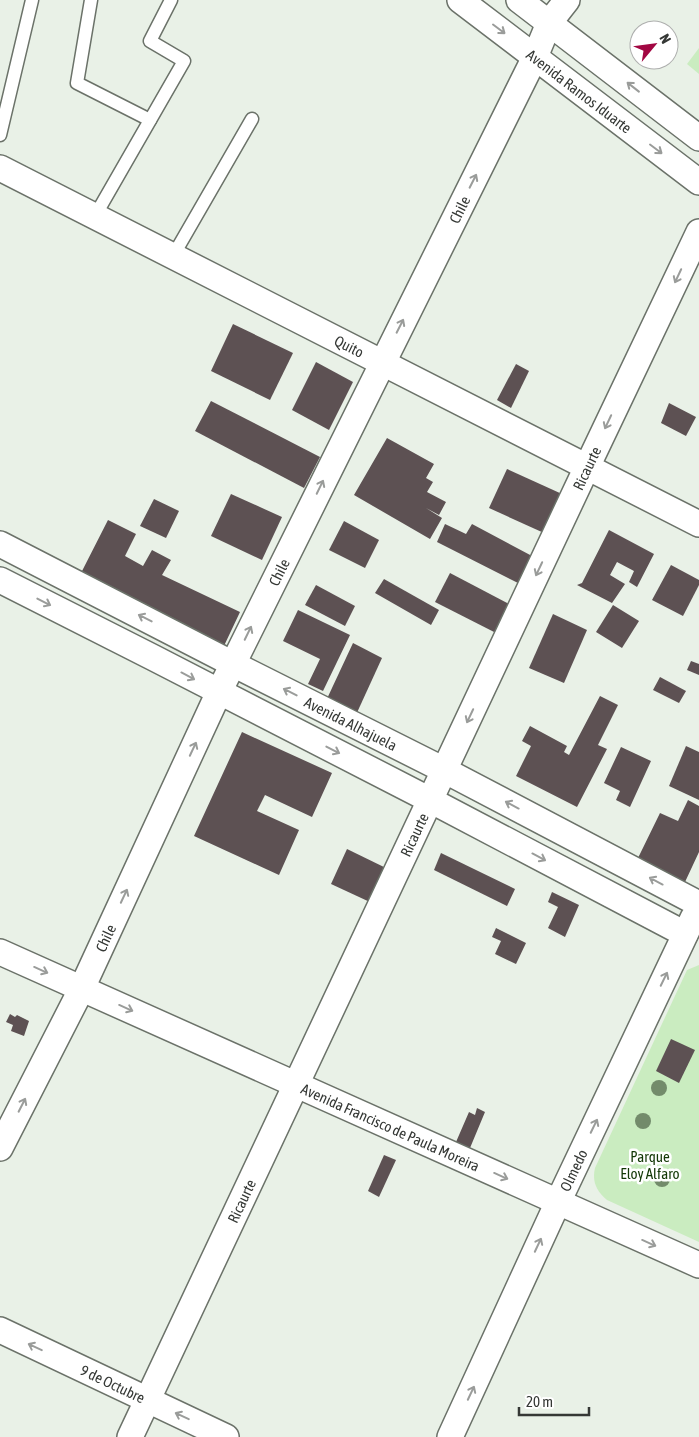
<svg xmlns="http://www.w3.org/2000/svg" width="699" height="1437" font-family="'Asap Condensed',sans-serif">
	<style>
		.green { fill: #caecc0 }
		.building { fill: #5d5153 }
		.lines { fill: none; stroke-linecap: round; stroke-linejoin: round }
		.lane-casing { stroke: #6b7269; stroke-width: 15 }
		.street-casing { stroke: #6b7269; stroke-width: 28 }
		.lane { stroke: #fff; stroke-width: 12 }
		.street { stroke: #fff; stroke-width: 25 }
		.tree { fill: #738b6b }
		.oneway { stroke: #9a9c9a }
		.labels { text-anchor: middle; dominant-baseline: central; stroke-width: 5; stroke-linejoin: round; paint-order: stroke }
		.street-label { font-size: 15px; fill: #353835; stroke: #fff }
		.park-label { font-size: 15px; fill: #123705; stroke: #fff }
	</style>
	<rect width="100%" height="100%" fill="#e9f1e7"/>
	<g class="green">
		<path d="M699,48V74L687,64Z"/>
		<path d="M699,965V1242L607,1200C596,1191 592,1181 595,1168L687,970Z"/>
	</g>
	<g class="building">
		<path d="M233,324L293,353L270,400L211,371Z"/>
		<path d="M316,362L353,382L329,430L292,410Z"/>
		<path d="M516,364L529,371L511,408L497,400Z"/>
		<path d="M211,401L320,457L304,488L195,431Z"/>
		<path d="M669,403L696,417L686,436L661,423Z"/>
		<path d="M387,438L434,464L426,478L433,482L427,492L446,502L439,515L426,508L442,518L430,539L354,495Z"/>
		<path d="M507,469L562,494L544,533L489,508Z"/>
		<path d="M231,494L282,517L262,560L211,536Z"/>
		<path d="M154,499L179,511L166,538L140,526Z"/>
		<path d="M108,520L136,534L125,556L143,566L152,550L171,560L162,575L240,612L223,648L80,575Z"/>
		<path d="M344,521L379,540L365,568L329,550Z"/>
		<path d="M445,524L466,534L472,524L532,556L518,583L437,542Z"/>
		<path d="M609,530L654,554L637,587L629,582L634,571L617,562L610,575L625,584L612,603L577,585L582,583Z"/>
		<path d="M671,565L699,580V585L683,616L652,600Z"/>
		<path d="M450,573L515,607L500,635L435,602Z"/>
		<path d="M384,579L439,610L431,625L375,593Z"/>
		<path d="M316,585L355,606L345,626L305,605Z"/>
		<path d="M613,605L639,621L622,648L596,632Z"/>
		<path d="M298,610L350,635L323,691L308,684L320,659L283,641Z"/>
		<path d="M553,614L587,630L564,683L529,668Z"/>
		<path d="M353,643L382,658L355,717L325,703Z"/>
		<path d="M691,661L699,664V675L687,670Z"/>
		<path d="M660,677L686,691L679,703L653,690Z"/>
		<path d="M600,696L618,705L598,745L607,749L577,807L516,776L531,746L522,741L530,726L567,746L564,752L569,755Z"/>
		<path d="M242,732L332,773L312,817L265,795L257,811L299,830L279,875L194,836Z"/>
		<path d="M686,746L699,752V800L669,786Z"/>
		<path d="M621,747L651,761L630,807L616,800L620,791L604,783Z"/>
		<path d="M688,800L699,806V852L685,882L638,858L660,813L678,821Z"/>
		<path d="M347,849L388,869L372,903L331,884Z"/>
		<path d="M441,853L515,889L507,906L434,870Z"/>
		<path d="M552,892L579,905L565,937L548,928L558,907L548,902Z"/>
		<path d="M496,928L526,943L516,964L495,954L501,941L492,937Z"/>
		<path d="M10,1014L15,1017L17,1015L29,1021L24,1036L11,1031L13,1025L6,1022Z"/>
		<path d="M671,1039L695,1050L679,1083L656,1071Z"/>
		<path d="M477,1108L485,1112L470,1148L456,1142L469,1112L475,1115Z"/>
		<path d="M384,1155L396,1160L379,1197L368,1191Z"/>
	</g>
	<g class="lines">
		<g class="lane-casing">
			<g id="lane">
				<path d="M91,0L77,83L150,120"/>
				<path d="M0,135L32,0"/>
				<path d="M95,216L184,61L150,41L171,0"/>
				<path d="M173,256L252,119"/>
			</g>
		</g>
		<g class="street-casing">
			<g id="street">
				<path id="s1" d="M460,0L699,182"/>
				<path d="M519,0L699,138"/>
				<path id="s2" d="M0,168L699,524"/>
				<path id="s3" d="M0,544L233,664L444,770L699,904"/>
				<path d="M0,580L154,658L430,800L685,934"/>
				<path id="s4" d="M0,952L699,1265"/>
				<path id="s5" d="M0,1148L82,988L219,692L535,57L549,23L567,0"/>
				<path id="s6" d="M0,1330L226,1437"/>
				<path id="s7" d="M130,1437L587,467L699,232"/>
				<path id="s8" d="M450,1437L558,1202L693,918"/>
			</g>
		</g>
		<use href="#lane" class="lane"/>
		<use href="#street" class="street"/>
	</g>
	<g class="tree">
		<circle cx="659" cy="1088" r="8"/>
		<circle cx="643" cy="1121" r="8"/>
		<circle cx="662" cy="1179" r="8"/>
	</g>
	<defs><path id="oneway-shaft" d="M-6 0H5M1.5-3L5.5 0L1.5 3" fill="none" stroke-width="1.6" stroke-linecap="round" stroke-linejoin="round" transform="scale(1.25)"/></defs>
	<g class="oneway">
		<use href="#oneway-shaft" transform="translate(499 29) rotate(37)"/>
		<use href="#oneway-shaft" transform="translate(633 87) rotate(-142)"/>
		<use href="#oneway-shaft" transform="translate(656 149) rotate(37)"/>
		<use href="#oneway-shaft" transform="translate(473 181) rotate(-63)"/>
		<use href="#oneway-shaft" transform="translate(678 276) rotate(115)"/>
		<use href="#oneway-shaft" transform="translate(400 326) rotate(-63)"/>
		<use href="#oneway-shaft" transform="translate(608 422) rotate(115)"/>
		<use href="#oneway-shaft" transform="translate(320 487) rotate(-64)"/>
		<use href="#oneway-shaft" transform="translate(539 569) rotate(115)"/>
		<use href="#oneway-shaft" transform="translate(44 602) rotate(27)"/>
		<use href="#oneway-shaft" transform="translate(145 618) rotate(-153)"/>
		<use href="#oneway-shaft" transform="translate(248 633) rotate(-64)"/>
		<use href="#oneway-shaft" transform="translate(188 676) rotate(28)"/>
		<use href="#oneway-shaft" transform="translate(290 692) rotate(-153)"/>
		<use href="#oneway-shaft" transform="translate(470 716) rotate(115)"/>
		<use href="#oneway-shaft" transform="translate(193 749) rotate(-65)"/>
		<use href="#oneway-shaft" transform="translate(333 750) rotate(27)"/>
		<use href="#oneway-shaft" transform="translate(512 805) rotate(-152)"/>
		<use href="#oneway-shaft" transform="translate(539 857) rotate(28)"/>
		<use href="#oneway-shaft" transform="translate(656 881) rotate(-152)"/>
		<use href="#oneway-shaft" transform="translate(124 896) rotate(-65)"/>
		<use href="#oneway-shaft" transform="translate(41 970) rotate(24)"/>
		<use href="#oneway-shaft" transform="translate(664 979) rotate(-64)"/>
		<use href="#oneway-shaft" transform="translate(126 1008) rotate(24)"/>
		<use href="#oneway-shaft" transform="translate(22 1105) rotate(-63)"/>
		<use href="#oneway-shaft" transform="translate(594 1126) rotate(-64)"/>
		<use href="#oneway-shaft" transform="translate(501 1176) rotate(24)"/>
		<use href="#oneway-shaft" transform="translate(649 1243) rotate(24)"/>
		<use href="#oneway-shaft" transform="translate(538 1245) rotate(-65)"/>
		<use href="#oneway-shaft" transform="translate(35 1347) rotate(-155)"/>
		<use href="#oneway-shaft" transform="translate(471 1393) rotate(-65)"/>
		<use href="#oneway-shaft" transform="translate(182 1416) rotate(-155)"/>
	</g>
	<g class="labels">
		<g class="street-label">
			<text stroke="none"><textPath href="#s1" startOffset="150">Avenida Ramos Iduarte</textPath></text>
			<text stroke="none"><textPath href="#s5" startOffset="1045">Chile</textPath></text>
			<text stroke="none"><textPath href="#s2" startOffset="392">Quito</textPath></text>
			<text stroke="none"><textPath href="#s7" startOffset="1071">Ricaurte</textPath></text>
			<text stroke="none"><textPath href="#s5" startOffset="640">Chile</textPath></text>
			<text stroke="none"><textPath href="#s3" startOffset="394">Avenida Alhajuela</textPath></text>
			<text stroke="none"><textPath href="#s7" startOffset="666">Ricaurte</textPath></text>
			<text stroke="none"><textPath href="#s5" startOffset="235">Chile</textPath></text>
			<text stroke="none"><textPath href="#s4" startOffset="428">Avenida Francisco de Paula Moreira</textPath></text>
			<text stroke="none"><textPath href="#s8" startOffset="294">Olmedo</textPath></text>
			<text stroke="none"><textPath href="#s7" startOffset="261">Ricaurte</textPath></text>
			<text stroke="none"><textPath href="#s6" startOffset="125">9 de Octubre</textPath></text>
		</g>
		<g class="park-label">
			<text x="650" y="1156">Parque<tspan x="650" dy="17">Eloy Alfaro</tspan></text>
		</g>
	</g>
	<g transform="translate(654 45) rotate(61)"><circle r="24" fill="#ffffff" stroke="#aeafae"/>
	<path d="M0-4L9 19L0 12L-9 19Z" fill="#a20742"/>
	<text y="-8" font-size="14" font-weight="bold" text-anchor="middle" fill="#353835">N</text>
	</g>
	<path d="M519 1407v8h70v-8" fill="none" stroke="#353835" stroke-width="2.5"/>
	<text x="526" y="1407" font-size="15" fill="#353835" stroke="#ffffff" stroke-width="4" paint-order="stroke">20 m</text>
</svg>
